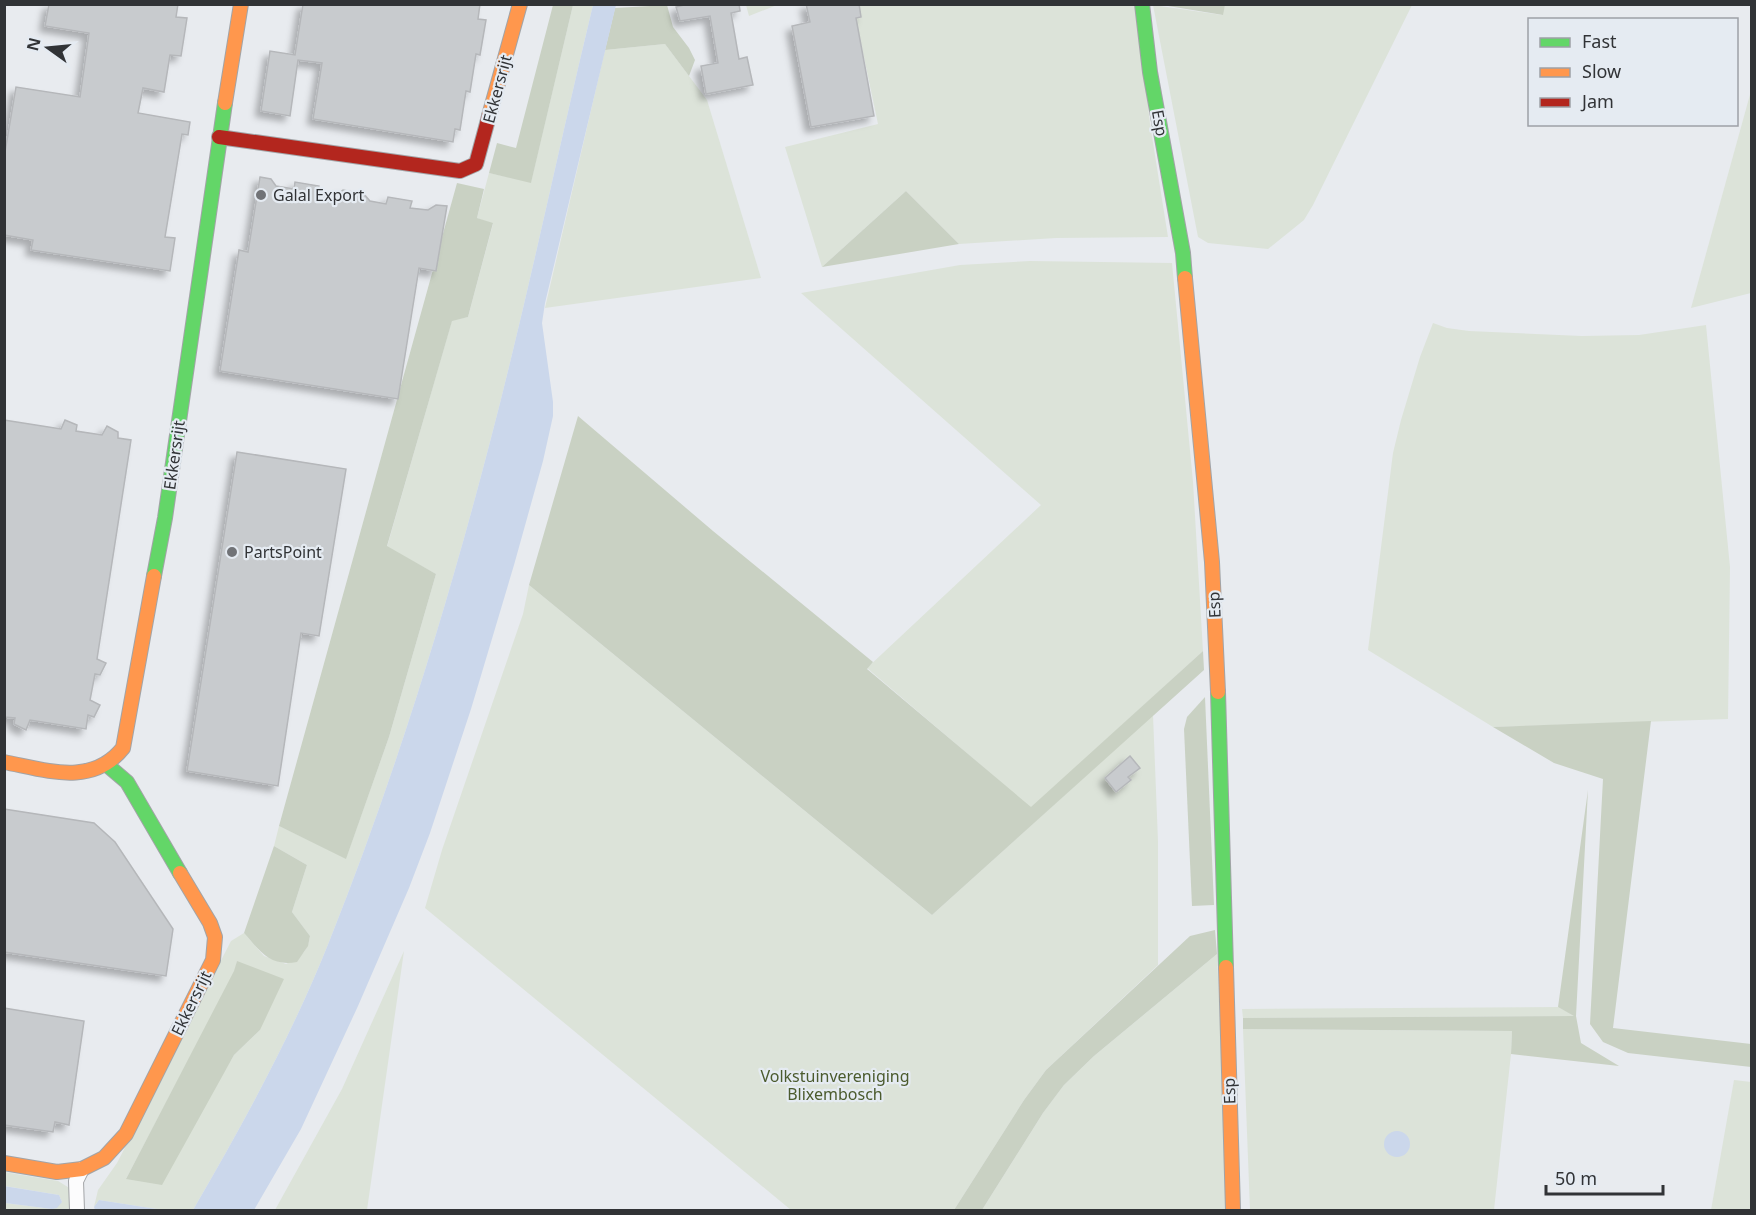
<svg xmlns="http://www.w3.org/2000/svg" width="1756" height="1215" font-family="'Noto Sans',sans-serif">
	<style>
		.green { fill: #dce3d9; fill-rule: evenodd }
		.forest { fill: #c9d1c3 }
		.water { fill: #cbd7eb }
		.building { fill: #c8cbce; stroke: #b5b7ba; stroke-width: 1.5; filter: url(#shadow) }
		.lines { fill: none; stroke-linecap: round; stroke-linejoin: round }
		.street-casing { stroke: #a2a4a7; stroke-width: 16 }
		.fast-casing { stroke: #a2a4a7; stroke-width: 16 }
		.slow-casing { stroke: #a2a4a7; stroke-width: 16 }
		.jam-casing { stroke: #a2a4a7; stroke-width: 16 }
		.street { stroke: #fcfcfd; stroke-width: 14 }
		.fast { stroke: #63d668; stroke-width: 14 }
		.slow { stroke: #ff974d; stroke-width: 14 }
		.jam { stroke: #b3261e; stroke-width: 14 }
		.poi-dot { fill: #717377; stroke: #e5ebf2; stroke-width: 2 }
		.labels { text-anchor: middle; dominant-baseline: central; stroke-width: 4.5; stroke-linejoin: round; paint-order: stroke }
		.street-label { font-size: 16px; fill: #313336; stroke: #e5ebf2 }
		.poi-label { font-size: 16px; fill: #313336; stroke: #e5ebf2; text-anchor: start }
		.park-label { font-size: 16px; fill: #4b5b2e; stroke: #e5ebf2 }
	</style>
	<defs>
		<filter id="shadow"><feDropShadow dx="-5.5" dy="5.5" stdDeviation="3" flood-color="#0004"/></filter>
	</defs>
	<rect width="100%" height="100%" fill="#e8ebef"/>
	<g class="green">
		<path d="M573,5H593C558,150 528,297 490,442C446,611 394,779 329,942C292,1035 243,1124 193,1210H163L99,1200L94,1207L98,1190L117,1163L231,941L244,933L264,956L286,964C301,957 307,953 310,936L292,912L307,865L274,846L279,826L346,858L389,737L436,574L387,547L452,320L468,317L493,224L477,218L489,173L531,182ZM237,961L260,1030L234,1055L224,1072L126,1179L235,971Z"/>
		<path d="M746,5V4L777,5L749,16Z"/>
		<path d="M853,5H1137L1150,124L1168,237L1056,238L959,244L906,191L822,267L785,147L878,124Z"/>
		<path d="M1153,5L1222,15L1225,5H1412L1313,205L1304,220L1268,249L1208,243L1198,237Z"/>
		<path d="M665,44L707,100L761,278L545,308L605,50Z"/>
		<path d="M1751,91V293L1691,308Z"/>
		<path d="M1030,261L1172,263L1193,482L1203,651L1031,808L867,668L1041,505L801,293L960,265Z"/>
		<path d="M1433,323L1447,328L1469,331L1582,336L1639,335L1706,325L1730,567L1728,719L1493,727L1368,650L1393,453L1401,420L1420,357Z"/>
		<path d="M529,585L932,915L1153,715L1158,841V965L1046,1070L1024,1100L954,1210H791L425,908L442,850L523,614Z"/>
		<path d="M404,951L367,1210H275L342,1089Z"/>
		<path d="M1217,954L1228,1210H982L1043,1113L1064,1085L1094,1056Z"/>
		<path d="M1558,1007L1576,1016L1243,1018L1242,1009Z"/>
		<path d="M1243,1029L1512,1031L1511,1054L1494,1210H1250Z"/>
		<path d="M1734,1080L1751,1082V1210H1711Z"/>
		<path d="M4,1172L58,1181L71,1189V1210H5V1203L52,1209L62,1202L59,1195L5,1186Z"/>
	</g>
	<g class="forest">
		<path d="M553,5H573L531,183L489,173L497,143L516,148Z"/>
		<path d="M667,5L673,27L689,48L695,60L689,76L665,44L605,50L615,8Z"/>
		<path d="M1162,5H1225L1223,15Z"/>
		<path d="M457,183L484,189L477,218L493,223L468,317L452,321L387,546L436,574L389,737L346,859L279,826Z"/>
		<path d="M906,191L959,244L822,267Z"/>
		<path d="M578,416L713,531L873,662L867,669L1031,807L1203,651L1204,670L932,915L529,585Z"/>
		<path d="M1205,697L1214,905L1192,906L1184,729L1187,717Z"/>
		<path d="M1651,721L1613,1028L1751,1044V1067L1628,1053L1603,1042L1590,1024L1603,779L1554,763L1493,727Z"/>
		<path d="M1588,790L1576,1016L1581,1043L1619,1066L1511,1054L1512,1031L1243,1029V1018L1574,1016L1558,1007Z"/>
		<path d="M274,846L307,865L292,912L310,936L308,946L297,962C270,967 260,951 244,933Z"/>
		<path d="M1215,930L1217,954L1094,1056L1064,1085L1043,1113L982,1210H954L1024,1100L1046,1070L1190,936Z"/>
		<path d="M237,961L284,979L260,1030L234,1055L162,1185L126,1179L234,971Z"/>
	</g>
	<g class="water">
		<path d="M593,5H616L545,303L542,323L553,402V416L543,461L514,565L471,709L430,833L409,888L358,1006L301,1129L254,1210H193C243,1124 292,1035 329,942C394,779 446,611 490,442C528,297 558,150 593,5Z"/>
		<circle cx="1397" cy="1144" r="13"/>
		<path d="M4,1186L59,1195L62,1202L57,1208L52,1209L5,1203Z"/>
		<path d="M99,1200L163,1210H95L94,1207Z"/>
	</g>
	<g class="building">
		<path d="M49,4H178L176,17L187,18L181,56L170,55L164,92L143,88L138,113L190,122L188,135L182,134L165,237L175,238L170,271L31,250L33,240L4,235V158L16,87L80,97L89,33L45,26Z"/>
		<path d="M303,4H480L478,19L486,20L480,55L476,54L470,92L466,91L460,130L455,129L453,142L313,119L322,63L298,60L290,116L261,111L270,51L295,55Z"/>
		<path d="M688,4H739L740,11L731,13L739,59L747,57L753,85L706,94L701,66L718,63L710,16L680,21L676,7Z"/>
		<path d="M806,4H859L861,17L856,18L874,116L811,127L792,26L810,22Z"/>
		<path d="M260,177L271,179L276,186L294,189L295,182L319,186L318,193L336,196L343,190L353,192L363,193L370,201L386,204L388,197L412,201L410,208L428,210L436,205L447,206L436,271L419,268L398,399L220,371L239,250L248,252Z"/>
		<path d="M4,420L61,429L65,420L77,425L76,431L102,435L107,426L118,432V438L131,440L97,659L106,663L100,675L95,674L90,700L100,705L94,717L88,715L86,729L30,720L26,730L14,724L15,718L4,717Z"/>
		<path d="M237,452L346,469L319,636L301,633L278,786L187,771Z"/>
		<path d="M1130,756L1140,768L1128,777L1131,780L1116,792L1105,778Z"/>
		<path d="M4,809L94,823L115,842L173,929L166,976L4,952Z"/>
		<path d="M4,1008L84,1021L69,1125L55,1122L53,1132L4,1125Z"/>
	</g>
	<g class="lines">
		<g class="street-casing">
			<path id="street" d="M77,1210L76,1181L82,1169"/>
		</g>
		<g class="fast-casing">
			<g id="fast">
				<path d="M1142,4L1150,72L1183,253L1185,278"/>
				<path d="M154,576L165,518L225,103"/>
				<path d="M1218,692L1226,967"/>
				<path d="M107,765L127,782L180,873"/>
			</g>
		</g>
		<g class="slow-casing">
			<g id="slow">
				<path d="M225,103L241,4"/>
				<path d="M489,116L520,4"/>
				<path d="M1185,278L1212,562L1218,692"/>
				<path d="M4,762C46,770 92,787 123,748L154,576"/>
				<path d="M1226,967L1233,1210"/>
				<path d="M4,1163L57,1172L82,1169L104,1158L126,1134L213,960L215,937L210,923L180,873"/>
			</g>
		</g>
		<g class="jam-casing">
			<path id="jam" d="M219,137L460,171L476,164L489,116"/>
		</g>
		<use href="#street" class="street"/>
		<use href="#fast" class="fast"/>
		<use href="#slow" class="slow"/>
		<use href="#jam" class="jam"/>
	</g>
	<g class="poi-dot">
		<circle cx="261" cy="195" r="6"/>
		<circle cx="232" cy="552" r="6"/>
	</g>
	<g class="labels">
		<g class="street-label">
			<text transform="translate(497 89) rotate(-75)">Ekkersrijt</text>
			<text transform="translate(1160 123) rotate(80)">Esp</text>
			<text transform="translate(174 455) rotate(-82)">Ekkersrijt</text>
			<text transform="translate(1214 605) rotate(-93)">Esp</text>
			<text transform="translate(191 1003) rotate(-64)">Ekkersrijt</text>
			<text transform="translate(1229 1091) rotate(-92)">Esp</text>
		</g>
		<g class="poi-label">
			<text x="273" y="195">Galal Export</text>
			<text x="244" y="552">PartsPoint</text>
		</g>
		<g class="park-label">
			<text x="835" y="1076">Volkstuinvereniging<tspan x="835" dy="18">Blixembosch</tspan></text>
		</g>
	</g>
	<rect width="1756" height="1215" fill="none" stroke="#313336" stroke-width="12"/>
	<rect x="1528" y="18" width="210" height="108" fill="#e5ebf2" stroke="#9da1a7" stroke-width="1.5"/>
	<rect x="1540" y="38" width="30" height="9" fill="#63d668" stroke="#9da1a7" stroke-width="1.5"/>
	<text x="1582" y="48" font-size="18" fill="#313336">Fast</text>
	<rect x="1540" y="68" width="30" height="9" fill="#ff974d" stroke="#9da1a7" stroke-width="1.5"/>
	<text x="1582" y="78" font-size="18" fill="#313336">Slow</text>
	<rect x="1540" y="98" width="30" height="9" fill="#b3261e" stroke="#9da1a7" stroke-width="1.5"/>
	<text x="1582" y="108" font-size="18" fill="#313336">Jam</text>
	<g transform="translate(48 48) rotate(285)" stroke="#e5ebf2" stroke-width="4.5" paint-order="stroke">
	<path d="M0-4.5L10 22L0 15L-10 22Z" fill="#313336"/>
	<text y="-9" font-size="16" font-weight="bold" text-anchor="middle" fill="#313336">N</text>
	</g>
	<path d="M1546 1185v9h117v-9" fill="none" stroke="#313336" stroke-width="3"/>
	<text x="1555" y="1185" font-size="18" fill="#313336" stroke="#e5ebf2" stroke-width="4.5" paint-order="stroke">50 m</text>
</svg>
